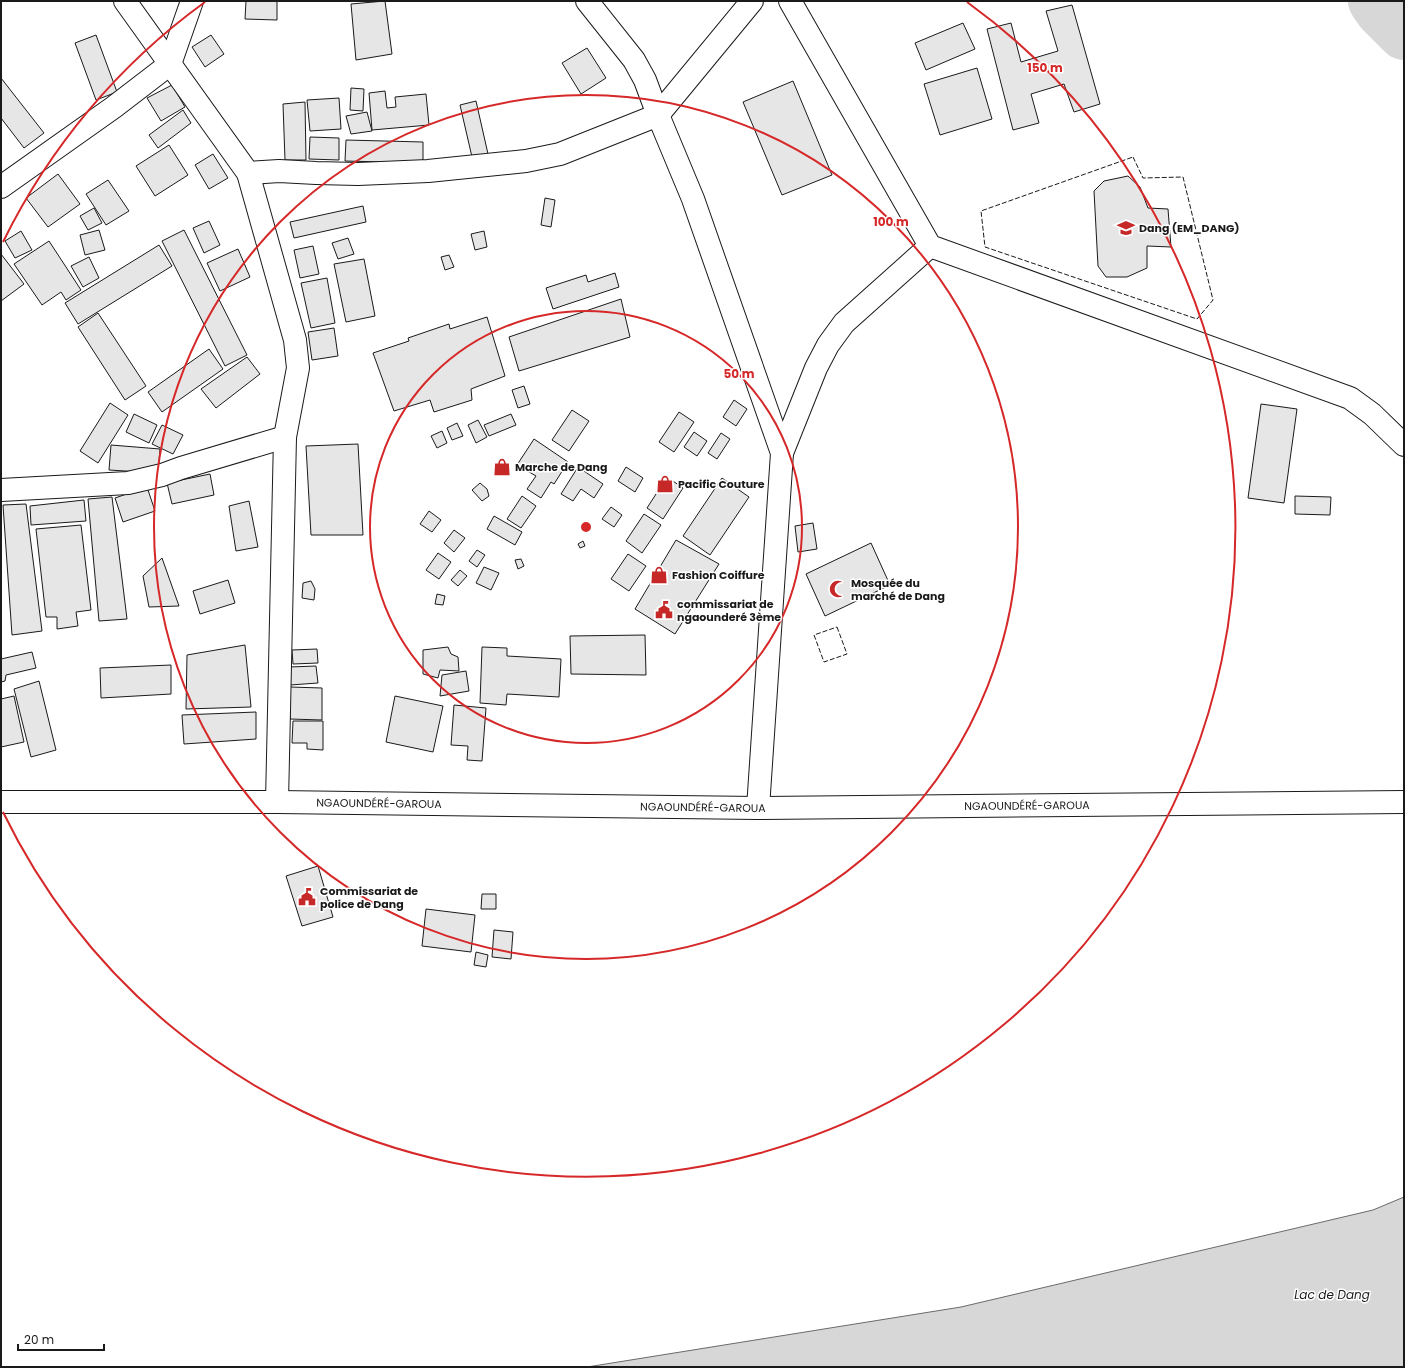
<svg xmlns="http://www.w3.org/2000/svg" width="1405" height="1368" font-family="Poppins,sans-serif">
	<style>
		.water { fill: #d7d7d7; stroke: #6a6a6a }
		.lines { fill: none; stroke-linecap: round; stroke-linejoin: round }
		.river { stroke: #d7d7d7; stroke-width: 52 }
		.building { fill: #e6e6e6; stroke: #1a1a1a }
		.minor-casing { stroke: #1a1a1a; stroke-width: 24 }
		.trunk-casing { stroke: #1a1a1a; stroke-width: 24 }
		.minor { stroke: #fff; stroke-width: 22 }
		.trunk { stroke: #fff; stroke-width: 22 }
		.fence { stroke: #1a1a1a; stroke-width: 1; stroke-dasharray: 5 2; stroke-linecap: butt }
		.ring { fill: none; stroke: #d62828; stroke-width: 2 }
		.labels { text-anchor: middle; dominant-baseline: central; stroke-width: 3; stroke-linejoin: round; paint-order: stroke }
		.poi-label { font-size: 11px; font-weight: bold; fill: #1a1a1a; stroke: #fff; text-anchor: start }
		.street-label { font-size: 11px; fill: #1a1a1a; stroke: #fff }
		.water-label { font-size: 12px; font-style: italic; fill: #1a1a1a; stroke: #fff }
		.centre { fill: #d62828; stroke: #fff; stroke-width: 2 }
		.ring-label { font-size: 12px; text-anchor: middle; font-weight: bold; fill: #d62828; stroke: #fff; stroke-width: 3; stroke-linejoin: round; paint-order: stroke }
	</style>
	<rect width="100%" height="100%" fill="#fff"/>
	<path class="water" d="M1404,1197V1367H587L961,1307L1373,1210Z"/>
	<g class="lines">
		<path class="river" d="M1374,1L1381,11L1404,34"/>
	</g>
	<g class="building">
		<path d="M246,1H277V20L245,19Z"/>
		<path d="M385,1L392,54L356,60L351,4Z"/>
		<path d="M1072,5L1100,104L1074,112L1064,84L1031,94L1039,123L1013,130L987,29L1011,23L1021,62L1058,51L1046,11Z"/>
		<path d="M963,23L975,49L926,70L915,43Z"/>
		<path d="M96,35L117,92L96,100L75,43Z"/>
		<path d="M211,35L224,54L205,67L192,47Z"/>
		<path d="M587,48L606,78L581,94L562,63Z"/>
		<path d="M977,68L992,119L940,135L924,84Z"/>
		<path d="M1,78L44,133L24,148L1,118Z"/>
		<path d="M793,81L832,175L782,195L743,102Z"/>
		<path d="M172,85L185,107L161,121L147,98Z"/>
		<path d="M351,88L364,89L363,111L350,110Z"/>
		<path d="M385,91L387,108L396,107L395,97L426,94L429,125L372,130L369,93Z"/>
		<path d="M339,98L341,129L310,131L307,100Z"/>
		<path d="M476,101L488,154L472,157L460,105Z"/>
		<path d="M305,102L306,160H285L283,104Z"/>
		<path d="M183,110L191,123L158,148L149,135Z"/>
		<path d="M367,112L372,131L351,134L346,116Z"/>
		<path d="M310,137L339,138V160L309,159Z"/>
		<path d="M346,140L423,142V163L345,161Z"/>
		<path d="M169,145L188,175L155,196L136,166Z"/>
		<path d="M213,154L228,178L209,189L195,165Z"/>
		<path d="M58,174L80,204L48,227L26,198Z"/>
		<path d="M1128,176L1140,187L1148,208L1168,209L1171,247L1147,246V268L1127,277H1106L1098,266L1094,191L1104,181Z"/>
		<path d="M108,180L129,211L106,225L86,194Z"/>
		<path d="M545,198L555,200L551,227L541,225Z"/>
		<path d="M363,206L366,222L294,238L290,222Z"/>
		<path d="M94,208L102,223L88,230L80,216Z"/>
		<path d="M209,221L220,245L204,253L193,228Z"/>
		<path d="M99,230L105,250L85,255L80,235Z"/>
		<path d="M184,230L247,355L225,366L162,241Z"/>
		<path d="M21,231L32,250L15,258L5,241Z"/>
		<path d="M484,231L487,247L475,250L471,234Z"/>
		<path d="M348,238L354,254L338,259L332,243Z"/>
		<path d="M49,241L81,290L66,300L61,292L42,305L14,264Z"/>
		<path d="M159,245L172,266L78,324L65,303Z"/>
		<path d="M313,246L319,274L300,278L294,250Z"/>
		<path d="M238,249L250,277L220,291L207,263Z"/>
		<path d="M1,254L24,284L1,301Z"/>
		<path d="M449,255L454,267L445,270L441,257Z"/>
		<path d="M89,257L99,278L83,287L71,266Z"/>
		<path d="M364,259L375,316L346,322L334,264Z"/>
		<path d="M615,273L619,287L553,309L546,288L586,275L588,282Z"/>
		<path d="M327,278L335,323L311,328L301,283Z"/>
		<path d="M621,299L630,337L519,371L509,337Z"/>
		<path d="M98,313L146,386L125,400L78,327Z"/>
		<path d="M487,317L505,376L471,389L472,400L434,412L430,400L394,411L373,353L409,341L408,338L449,324L450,329Z"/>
		<path d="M334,328L338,356L312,360L308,332Z"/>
		<path d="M209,349L223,369L162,412L148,392Z"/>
		<path d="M247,357L260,374L216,408L201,389Z"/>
		<path d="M524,386L530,404L518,408L512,390Z"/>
		<path d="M734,400L747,409L736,426L723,417Z"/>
		<path d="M110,403L128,415L98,463L80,451Z"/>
		<path d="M1261,404L1297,409L1284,503L1248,498Z"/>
		<path d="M572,410L589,421L569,451L552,440Z"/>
		<path d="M679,412L694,422L674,452L659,442Z"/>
		<path d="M134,414L157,425L149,443L126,432Z"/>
		<path d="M511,414L516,425L489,436L484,425Z"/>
		<path d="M478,420L487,437L476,443L468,425Z"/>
		<path d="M457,423L463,436L452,440L447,428Z"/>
		<path d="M162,425L183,435L173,454L152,444Z"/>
		<path d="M442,431L447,443L437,448L431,436Z"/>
		<path d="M694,432L707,441L697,456L684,447Z"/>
		<path d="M721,433L730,439L717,459L708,453Z"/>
		<path d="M534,439L568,462L554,484L551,482L541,498L527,489L536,476L517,465Z"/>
		<path d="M358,444L363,535H311L306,446Z"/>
		<path d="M111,445L160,449L158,473L109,470Z"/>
		<path d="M578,467L603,484L594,498L581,489L573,501L561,494Z"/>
		<path d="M626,467L643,478L635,492L618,481Z"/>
		<path d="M210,474L214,495L172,504L167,483Z"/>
		<path d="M667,477L683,488L663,519L647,508Z"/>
		<path d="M722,478L749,497L710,555L683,536Z"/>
		<path d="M480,483L487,489L489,496L482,501L472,490Z"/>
		<path d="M147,487L155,511L123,522L115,498Z"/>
		<path d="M522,496L536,506L521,528L507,519Z"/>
		<path d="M1295,496L1331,497L1330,515L1295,514Z"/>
		<path d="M112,497L127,619L99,621L88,499Z"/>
		<path d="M84,500L86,521L31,525L30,506Z"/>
		<path d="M249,501L258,547L236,551L229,506Z"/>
		<path d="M26,504L42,631L12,635L3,505Z"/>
		<path d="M611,507L622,515L614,527L602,519Z"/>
		<path d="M429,511L441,520L432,532L420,524Z"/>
		<path d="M644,514L661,525L642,553L626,541Z"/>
		<path d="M494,516L522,532L515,545L487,529Z"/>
		<path d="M813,523L817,549L798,552L795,526Z"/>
		<path d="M81,525L91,610L76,612L78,626L57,629V617H46L36,529Z"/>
		<path d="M454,530L465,538L454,552L444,543Z"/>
		<path d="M676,540L719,564L675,634L635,609Z"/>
		<path d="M583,541L585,546L580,548L578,544Z"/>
		<path d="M871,543L890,585L825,616L806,574Z"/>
		<path d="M477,550L485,555L477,567L469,561Z"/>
		<path d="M438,553L451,562L439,579L426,570Z"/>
		<path d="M628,554L646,566L629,591L611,579Z"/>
		<path d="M162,558L179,606L149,607L143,576Z"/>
		<path d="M521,559L524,566L518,569L515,560Z"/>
		<path d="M484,567L499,573L491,590L476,583Z"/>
		<path d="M460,570L467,576L458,586L451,580Z"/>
		<path d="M228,580L235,603L200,614L193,591Z"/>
		<path d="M311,581L315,589L314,600L302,598L303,583Z"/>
		<path d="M437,594L445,596L443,605L435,604Z"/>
		<path d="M645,635L646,675L571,674L570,636Z"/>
		<path d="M245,645L251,707L186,709L187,655Z"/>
		<path d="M448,647L451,654L458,657L459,671L440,670L438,678L423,674V650Z"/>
		<path d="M482,647L507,648V656L561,659L559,697L507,694L506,705L480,703Z"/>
		<path d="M317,649L318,663L293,664L292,650Z"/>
		<path d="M32,652L36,668L6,675L5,681L1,682V659Z"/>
		<path d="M171,665V694L101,698L100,668Z"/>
		<path d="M316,666L318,683L290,685L289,667Z"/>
		<path d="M466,671L469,691L440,696L442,675Z"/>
		<path d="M39,681L56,750L31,757L14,689Z"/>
		<path d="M290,687L322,688V720L290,719Z"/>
		<path d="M14,696L24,742L1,747V699Z"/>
		<path d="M395,696L443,706L433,752L386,742Z"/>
		<path d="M454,705L486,708L482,761L467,760L468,746L451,745Z"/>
		<path d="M256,712V739L184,744L182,715Z"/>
		<path d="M293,721H323V750L307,749V743H292Z"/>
		<path d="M318,866L333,917L302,926L286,876Z"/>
		<path d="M482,894H496V909H481Z"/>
		<path d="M426,909L475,915L471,952L422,946Z"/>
		<path d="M494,930L513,932L511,959L492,957Z"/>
		<path d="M476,952L488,955L486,967L474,965Z"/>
	</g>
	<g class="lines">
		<g class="minor-casing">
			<g id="minor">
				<path d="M125,1L248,173L295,340L298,368L285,437L277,802"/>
				<path d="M587,1L634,60L645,80L658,115L693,199L782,453L758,808"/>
				<path d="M790,1L930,246L1350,398L1372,414L1404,445"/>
				<path d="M248,173L279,171L316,173L358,174L428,171L526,161L560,154L658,115L752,1"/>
				<path d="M1,187L114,107L170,64L192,1"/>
				<path d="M782,453L816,368L828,345L844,323L930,246"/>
				<path d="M1,490L128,483L162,475L181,468L285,437"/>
			</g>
		</g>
		<g class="trunk-casing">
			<g id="trunk">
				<path id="s1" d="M1,802H277L758,808L1404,802"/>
			</g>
		</g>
		<use href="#minor" class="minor"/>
		<use href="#trunk" class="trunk"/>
		<g class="fence">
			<path d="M1133,157L1143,178L1183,177L1213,300L1197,319L985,247L981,211Z"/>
			<path d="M837,627L847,654L824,662L814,635Z"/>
		</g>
	</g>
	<g class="ring">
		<circle cx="586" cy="527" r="216"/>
		<circle cx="586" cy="527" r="432"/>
		<path d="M3 242A649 649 0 0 1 205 2M967 2A649 649 0 1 1 3 812"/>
	</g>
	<defs>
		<g id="school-bare" transform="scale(1.38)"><path d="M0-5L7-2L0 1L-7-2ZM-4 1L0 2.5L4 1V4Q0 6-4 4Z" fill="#c62828" stroke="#fff" stroke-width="2.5" paint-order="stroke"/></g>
		<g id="shop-bare" transform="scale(1.38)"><path d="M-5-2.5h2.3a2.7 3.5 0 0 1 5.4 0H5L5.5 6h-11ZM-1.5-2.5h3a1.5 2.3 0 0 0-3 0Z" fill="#c62828" stroke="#fff" stroke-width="2.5" paint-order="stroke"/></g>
		<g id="mosque-bare" transform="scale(1.38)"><path d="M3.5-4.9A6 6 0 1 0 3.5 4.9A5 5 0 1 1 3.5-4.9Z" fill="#c62828" stroke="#fff" stroke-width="2.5" paint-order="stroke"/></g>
		<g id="civic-bare" transform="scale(1.38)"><path d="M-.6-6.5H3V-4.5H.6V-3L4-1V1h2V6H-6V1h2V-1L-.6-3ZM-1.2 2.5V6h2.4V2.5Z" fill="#c62828" stroke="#fff" stroke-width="2.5" paint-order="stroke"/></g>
	</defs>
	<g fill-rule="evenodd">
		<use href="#school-bare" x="1126" y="228"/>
		<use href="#shop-bare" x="502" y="467"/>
		<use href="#shop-bare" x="665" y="484"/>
		<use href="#shop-bare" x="659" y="575"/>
		<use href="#mosque-bare" x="838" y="589"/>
		<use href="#civic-bare" x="664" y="610"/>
		<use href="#civic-bare" x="307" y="897"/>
	</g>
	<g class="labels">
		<g class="poi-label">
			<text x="1139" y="228">Dang (EM_DANG)</text>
			<text x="515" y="467">Marche de Dang</text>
			<text x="678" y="484">Pacific Couture</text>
			<text x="672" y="575">Fashion Coiffure</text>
			<text x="851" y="583">Mosquée du<tspan x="851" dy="13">marché de Dang</tspan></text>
			<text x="677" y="604">commissariat de<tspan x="677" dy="13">ngaounderé 3ème</tspan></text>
			<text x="320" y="891">Commissariat de<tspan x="320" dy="13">police de Dang</tspan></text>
		</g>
		<g class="street-label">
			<text stroke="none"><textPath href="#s1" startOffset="378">NGAOUNDÉRÉ-GAROUA</textPath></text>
			<text stroke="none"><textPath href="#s1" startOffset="1026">NGAOUNDÉRÉ-GAROUA</textPath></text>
			<text stroke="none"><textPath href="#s1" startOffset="702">NGAOUNDÉRÉ-GAROUA</textPath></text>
		</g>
		<g class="water-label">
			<text x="1332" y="1294">Lac de Dang</text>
		</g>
	</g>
	<circle cx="586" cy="527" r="6" class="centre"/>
	<g class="ring-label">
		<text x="1045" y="72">150 m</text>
		<text x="891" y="226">100 m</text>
		<text x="739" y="378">50 m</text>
	</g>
	<rect width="1405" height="1368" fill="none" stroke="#1a1a1a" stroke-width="4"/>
	<path d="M18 1344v6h86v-6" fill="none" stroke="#1a1a1a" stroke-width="2"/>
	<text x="24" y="1344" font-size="12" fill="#1a1a1a" stroke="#ffffff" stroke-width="3" paint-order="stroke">20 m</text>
</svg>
